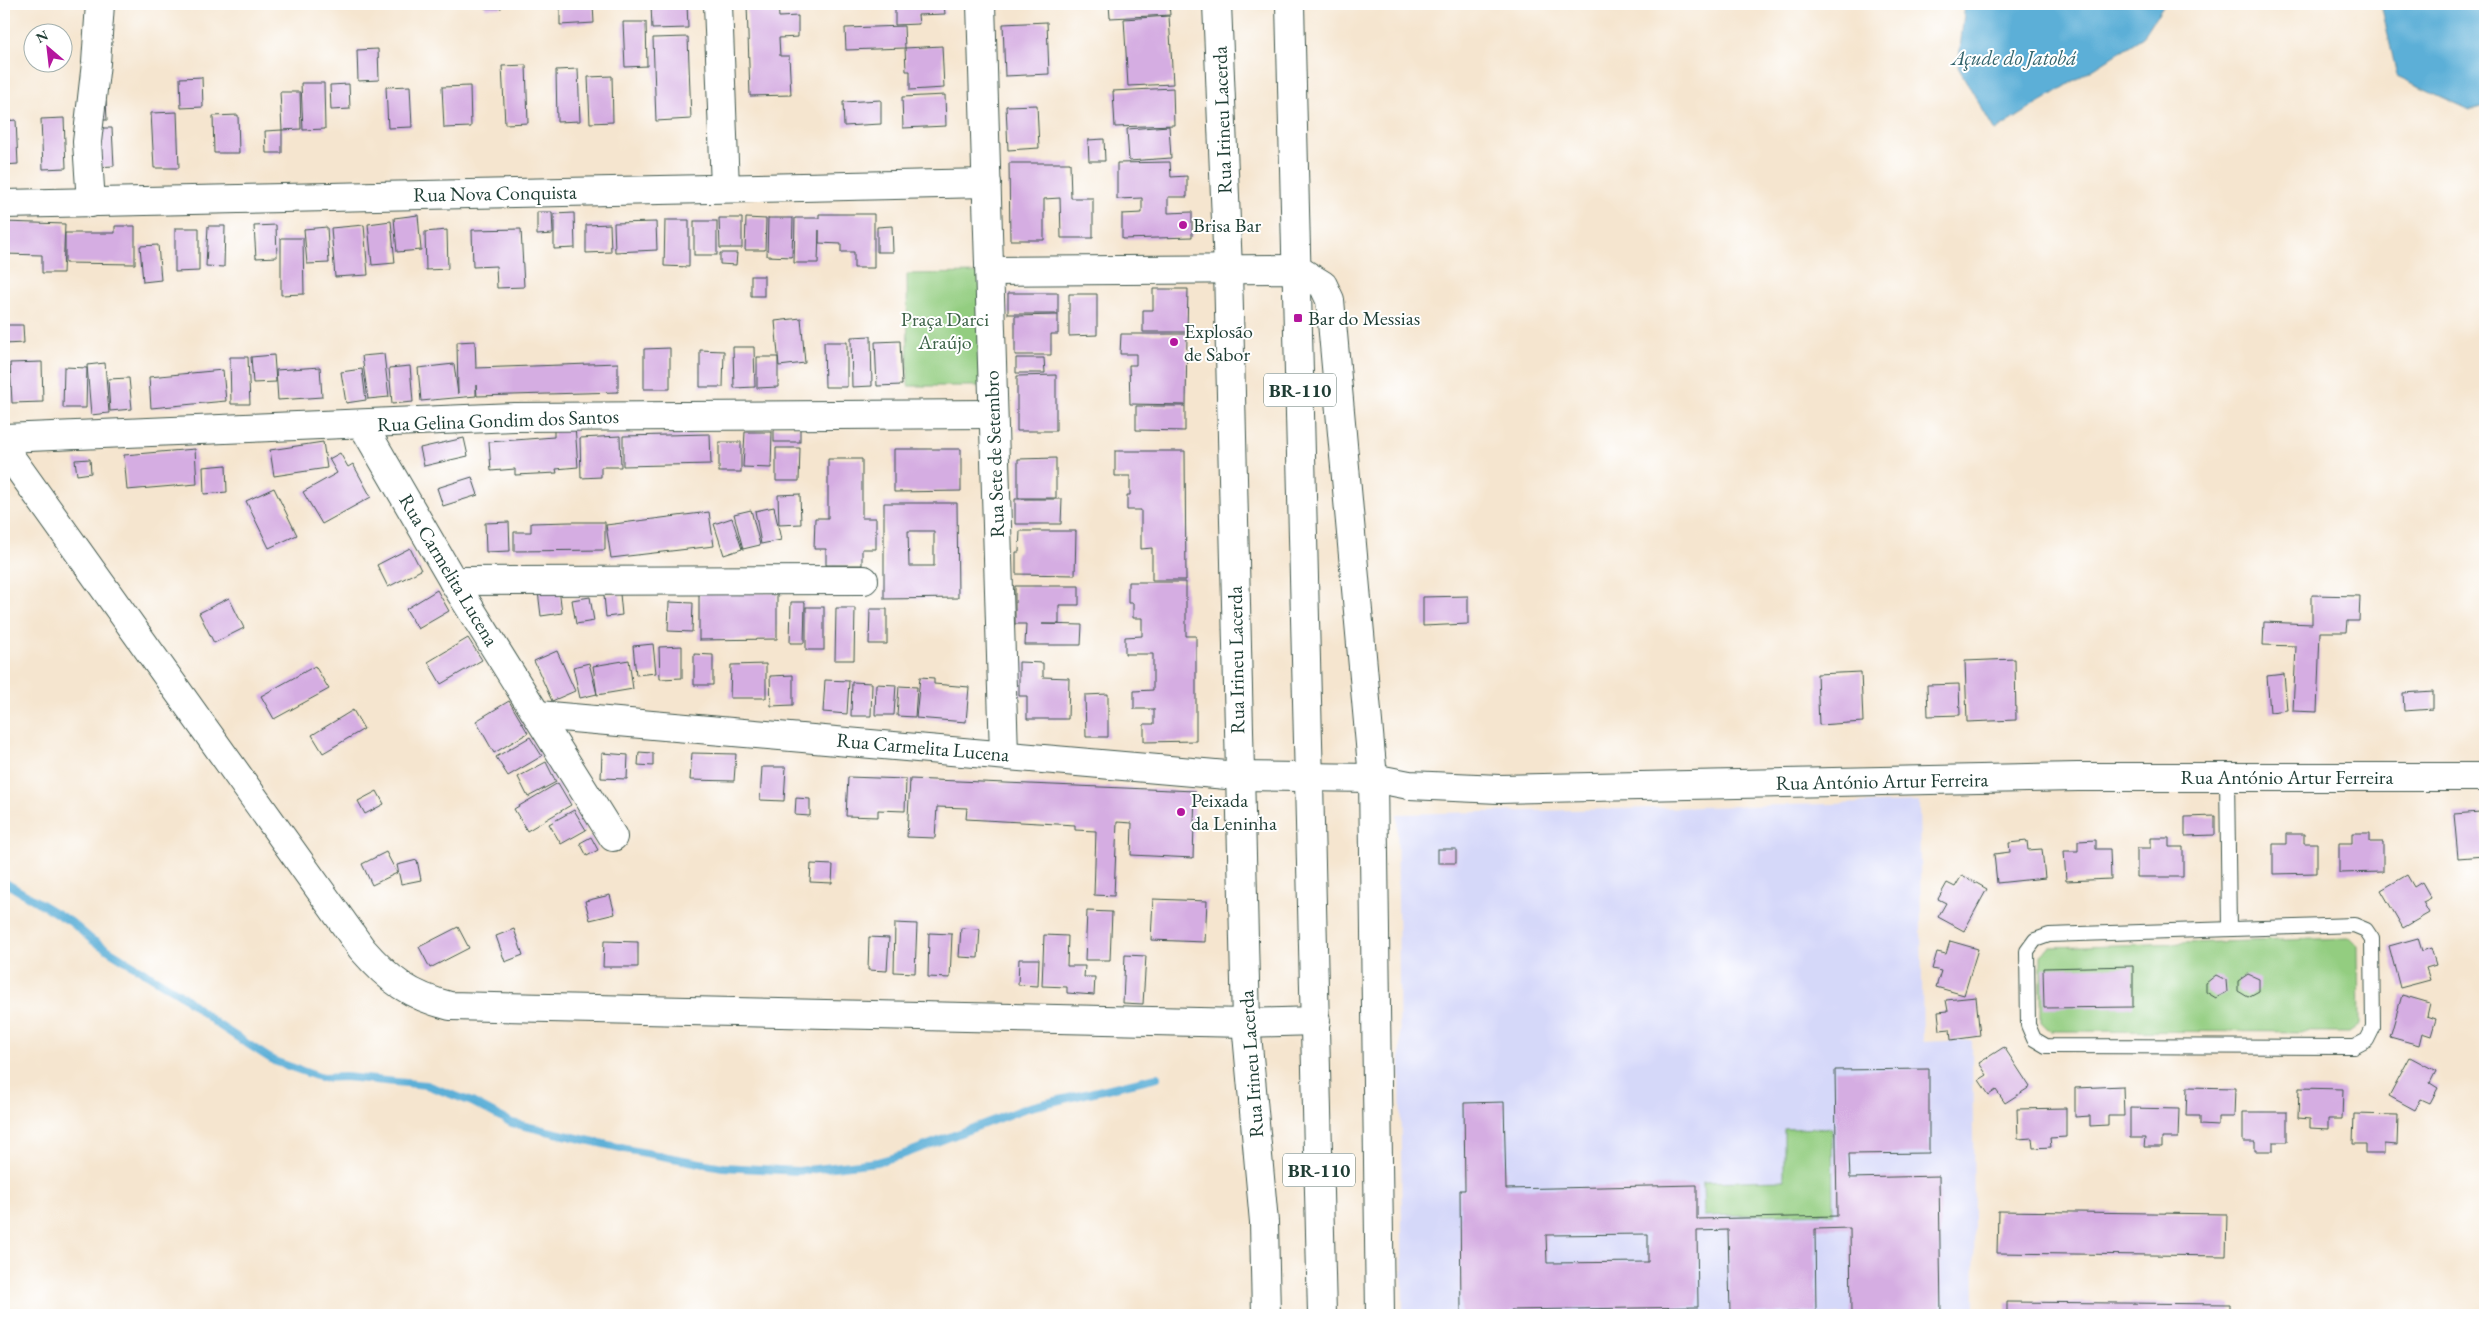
<svg xmlns="http://www.w3.org/2000/svg" width="2489" height="1319" font-family="'EB Garamond',serif">
	<style>
		.built { fill: #d5d8f9 }
		.green { fill: #93cd80; stroke: #59855a }
		.water { fill: #5bafd7; stroke: #3d7686 }
		.lines { fill: none; stroke-linecap: round; stroke-linejoin: round }
		.stream { stroke: #5bafd7; stroke-width: 8 }
		.building { fill: #d5ade2; fill-rule: evenodd }
		.service-casing { stroke: #3f564b; stroke-width: 16 }
		.minor-casing { stroke: #3f564b; stroke-width: 30 }
		.primary-casing { stroke: #3f564b; stroke-width: 30 }
		.service { stroke: #fff; stroke-width: 14 }
		.minor { stroke: #fff; stroke-width: 28 }
		.primary { stroke: #fff; stroke-width: 28 }
		.poi-dot { fill: #b5179e; stroke: #fff; stroke-width: 2 }
		.labels { text-anchor: middle; dominant-baseline: central; stroke-width: 4; stroke-linejoin: round; paint-order: stroke }
		.shield { fill: #fff; stroke: #627771; stroke-width: 1 }
		.shield-label { font-size: 19px; font-weight: bold; fill: #1f3d34 }
		.street-label { font-size: 20px; fill: #1f3d34; stroke: #fff }
		.poi-label { font-size: 20px; fill: #1f3d34; stroke: #fff; text-anchor: start }
		.park-label { font-size: 20px; fill: #3c6147; stroke: #fff }
		.water-label { font-size: 21px; font-style: italic; fill: #34656d; stroke: #fff }
	</style>
	<rect width="100%" height="100%" fill="#fff"/>
	<filter id="ink" filterUnits="userSpaceOnUse"><feTurbulence type="fractalNoise" baseFrequency=".02" numOctaves="2"/><feDisplacementMap in="SourceGraphic" scale="10" xChannelSelector="R" yChannelSelector="G"/><feConvolveMatrix kernelMatrix="1 2 1 2 8 2 1 2 1" color-interpolation-filters="sRGB"/></filter>
	<filter id="wash" filterUnits="userSpaceOnUse"><feTurbulence type="fractalNoise" baseFrequency=".0096" numOctaves="4" result="noise"/><feDisplacementMap in="SourceGraphic" scale="20" xChannelSelector="R" yChannelSelector="G"/><feGaussianBlur stdDeviation="1.12" result="paint"/><feColorMatrix in="noise" values="0 0 0 0 0 0 0 0 0 0 0 0 0 0 0 0 0 1.4 0 .05"/><feComposite in="paint" operator="in"/></filter>
	<g filter="url(#wash)">
		<rect width="100%" height="100%" fill="#f5e5cf"/>
		<path class="built" d="M1919,802L1923,1042L1972,1040L1975,1315H1403L1397,814Z"/>
		<g class="green">
			<path d="M982,273V386H908L907,274Z"/>
			<path d="M2350,938L2358,946L2359,1025L2349,1032L2050,1031L2041,1022V955L2050,947Z"/>
			<path d="M1832,1128L1833,1213L1704,1216L1703,1182L1784,1180V1129Z"/>
		</g>
		<g class="water">
			<path d="M1965,4H2164L2143,37L1995,131L1958,67Z"/>
			<path d="M2381,4H2485V106L2470,110L2397,76Z"/>
		</g>
		<g class="lines">
			<path class="stream" d="M4,882L71,922L92,940L180,994L217,1024L274,1061L322,1078L345,1077L426,1085L472,1102L512,1123L630,1150L700,1163L723,1167L798,1171L877,1162L902,1155L1026,1108L1157,1077"/>
		</g>
		<g id="blocks">
			<g class="building">
				<rect x="485" y="4" width="16" height="4"/>
				<path d="M560,4H593L594,23L560,25Z"/>
				<path d="M651,4H687L688,28L652,29Z"/>
				<path d="M747,4H778L779,17L798,16V37L779,38L780,56H789L791,95L750,96Z"/>
				<path d="M895,4H944L945,14L918,15L919,24L895,25Z"/>
				<path d="M1109,4H1169L1170,15L1110,18Z"/>
				<path d="M1169,16L1173,84L1128,86L1124,19Z"/>
				<path d="M623,22H646L647,66L625,67Z"/>
				<path d="M1047,22L1049,74L1005,76L1003,24Z"/>
				<path d="M904,26L905,48L846,50L845,28Z"/>
				<path d="M688,37L691,119L656,121L653,38Z"/>
				<path d="M942,46L944,88L910,90V71H906L905,48Z"/>
				<path d="M378,49L379,80L358,81L357,50Z"/>
				<path d="M526,65L528,123L505,124L502,66Z"/>
				<path d="M578,69L580,121L557,122L556,70Z"/>
				<path d="M612,76L613,122L590,123L588,77Z"/>
				<path d="M202,77L203,107L181,108L180,78Z"/>
				<path d="M301,83H324L325,129L303,130Z"/>
				<path d="M349,84L350,109L331,110L330,85Z"/>
				<path d="M410,86L412,127L388,128L386,87Z"/>
				<path d="M470,86L471,127L444,128L442,87Z"/>
				<path d="M1173,88L1174,125L1115,127L1113,91Z"/>
				<path d="M280,92H300L301,129L282,130Z"/>
				<path d="M945,95L946,126L903,128L902,97Z"/>
				<path d="M881,100V124L844,126L843,102Z"/>
				<path d="M106,101L107,120H98L97,102Z"/>
				<path d="M1037,105L1039,148L1008,150L1006,106Z"/>
				<path d="M177,112L179,168H154L151,113Z"/>
				<path d="M238,115L239,153H214L213,116Z"/>
				<path d="M64,118L66,168L43,169L41,119Z"/>
				<path d="M16,120L18,164L4,165V121Z"/>
				<path d="M1169,126L1171,158L1129,161L1127,129Z"/>
				<path d="M94,128H112L114,166L95,167Z"/>
				<path d="M282,130V153H266L265,131Z"/>
				<path d="M1104,139L1105,161H1089L1088,140Z"/>
				<path d="M1170,162L1171,177L1187,176V197H1168V213L1192,212V237L1122,239V214L1142,213V198L1117,199V163Z"/>
				<path d="M1009,163H1070L1071,198H1093V238H1061L1060,198L1044,199V240H1010Z"/>
				<path d="M537,212H552L553,234L537,235Z"/>
				<path d="M574,213L575,248L554,249V214Z"/>
				<path d="M819,214H874V268H854V252H841V244L819,243V230L818,263H794L795,218H819Z"/>
				<path d="M418,215L421,250L397,252L394,218Z"/>
				<path d="M719,218H742V248H720Z"/>
				<path d="M746,218L766,219L765,250H745Z"/>
				<path d="M768,218H793L792,257L767,256Z"/>
				<path d="M665,220H689V267L664,266Z"/>
				<path d="M391,221L395,263L372,265L368,224Z"/>
				<rect x="694" y="221" width="23" height="34"/>
				<path d="M4,222L65,224L63,273H42V255L4,254Z"/>
				<path d="M656,222L657,250L615,252L614,223Z"/>
				<path d="M610,224L611,252L586,253V225Z"/>
				<path d="M276,225L277,257L256,258L254,226Z"/>
				<path d="M364,225L368,275L335,277L331,228Z"/>
				<path d="M115,226H135V264L65,263V233H115Z"/>
				<path d="M208,226H225L224,267L206,266Z"/>
				<path d="M892,226L893,252H877V227Z"/>
				<path d="M327,227L329,263L307,264L304,229Z"/>
				<path d="M175,228H199V271L175,272Z"/>
				<path d="M521,229L524,287L497,288L496,266L473,267L472,230Z"/>
				<path d="M447,230L448,269L426,270L425,232Z"/>
				<path d="M281,238H303L304,294L281,295Z"/>
				<path d="M158,245L161,280L143,282L140,246Z"/>
				<path d="M720,253H737L736,265L720,264Z"/>
				<rect x="751" y="276" width="13" height="20"/>
				<path d="M1153,289H1188L1187,332H1143V310H1153Z"/>
				<rect x="1008" y="293" width="50" height="21"/>
				<path d="M1069,294H1097V335L1069,336Z"/>
				<path d="M1058,315V334H1051V355H1015V316Z"/>
				<path d="M801,318L805,363L779,366L775,321Z"/>
				<path d="M4,325H23L24,343L4,344Z"/>
				<path d="M1121,334H1187L1186,405L1130,404L1129,365H1136V354H1120Z"/>
				<path d="M871,336L872,386L852,387L851,337Z"/>
				<path d="M475,341L476,368L618,363V392L477,396L476,385V396L421,401L418,368L454,364L458,394L457,342Z"/>
				<path d="M900,341L902,385L877,386L875,342Z"/>
				<path d="M824,342H847V387H825Z"/>
				<path d="M733,347H754L755,387L734,388Z"/>
				<path d="M670,348V389H644V349Z"/>
				<path d="M700,350L724,351L723,387H700Z"/>
				<path d="M384,354L389,397L368,399L362,356Z"/>
				<path d="M274,355L276,382L253,383L251,357Z"/>
				<path d="M230,357H248L250,404H231Z"/>
				<path d="M757,357H778V387L757,388Z"/>
				<path d="M1016,358H1044L1045,373H1016Z"/>
				<path d="M42,362L43,402L12,403L10,363Z"/>
				<path d="M105,363L109,413L91,415L87,365Z"/>
				<path d="M410,366L413,402L392,404L389,368Z"/>
				<path d="M64,367L87,368L86,408H63Z"/>
				<path d="M320,367L322,397L278,400L276,370Z"/>
				<path d="M362,369L366,400L346,403L341,372Z"/>
				<path d="M223,370L226,401L151,408L149,377Z"/>
				<path d="M1056,375V431H1017V376Z"/>
				<path d="M129,378L132,409L110,411L108,379Z"/>
				<path d="M4,385L7,401H4Z"/>
				<path d="M1136,406H1185V431L1136,430Z"/>
				<path d="M575,425L578,467L556,469L557,473L515,475V469L491,471L489,442L554,437V426Z"/>
				<rect x="774" y="428" width="26" height="14"/>
				<path d="M745,432H772L771,468L743,467Z"/>
				<path d="M710,434L711,464L623,466V436Z"/>
				<path d="M620,436L621,467H601V477L581,478L580,438Z"/>
				<path d="M464,438L468,456L424,466L420,448Z"/>
				<path d="M323,442L327,468L274,476L270,450Z"/>
				<rect x="719" y="442" width="22" height="30"/>
				<path d="M776,448H800L799,481H776Z"/>
				<path d="M195,449L197,484L127,490L124,455Z"/>
				<path d="M894,449H961V491L894,492Z"/>
				<path d="M1115,451H1185L1186,580H1152V548L1141,549V510H1127V495H1130V476H1115Z"/>
				<path d="M340,453L348,467L353,464L371,497L322,524L303,492L337,473L329,459Z"/>
				<path d="M1056,458V498H1018V459Z"/>
				<path d="M90,459L91,473L77,475L75,460Z"/>
				<path d="M828,459H862V518H876V549H862V565H826V549H814L815,518H828Z"/>
				<path d="M226,465L227,492L204,494L203,467Z"/>
				<path d="M472,477L478,495L443,506L437,488Z"/>
				<path d="M274,488L297,535L269,548L246,501Z"/>
				<path d="M800,494L801,524L779,525L778,495Z"/>
				<path d="M1015,499H1062L1061,524H1015Z"/>
				<path d="M884,503H957L958,598L884,599ZM908,531H934V566H909Z"/>
				<path d="M774,507L781,540L761,544L755,511Z"/>
				<path d="M751,510L760,545L743,549L734,514Z"/>
				<path d="M709,512L714,546L611,558L606,525Z"/>
				<path d="M732,518L742,549L724,555L714,524Z"/>
				<path d="M509,522L510,551L486,552L485,523Z"/>
				<path d="M570,522H605V550L514,551V532H531V523Z"/>
				<path d="M1020,531H1076L1075,575L1016,574V552H1019Z"/>
				<path d="M410,548L421,570L388,587L377,565Z"/>
				<path d="M1128,582H1186V636H1196V741L1144,742V724H1154V709H1134V691L1153,690V654H1125V637L1142,636V618H1133V603H1128Z"/>
				<path d="M1015,586H1079V605H1059V624H1042L1082,625L1081,645H1025L1026,624H1015Z"/>
				<path d="M559,588L562,613L541,616L538,591Z"/>
				<path d="M437,590L449,611L418,629L406,609Z"/>
				<path d="M699,592L777,593V639L699,640Z"/>
				<path d="M620,594L622,615L606,617L604,595Z"/>
				<path d="M2312,595L2360,596L2359,621H2347L2346,632H2320L2317,712L2293,711L2296,646L2263,645L2264,622L2312,624Z"/>
				<path d="M1468,596V624L1423,626V597Z"/>
				<path d="M590,597L594,621L576,624L572,600Z"/>
				<path d="M229,598L244,628L214,643L199,613Z"/>
				<path d="M669,602L693,603L692,632L668,631Z"/>
				<path d="M791,602H805L804,643H790Z"/>
				<rect x="806" y="607" width="18" height="43"/>
				<path d="M836,608H855L854,660H835Z"/>
				<path d="M870,609H887V644H869Z"/>
				<path d="M468,638L482,660L441,684L428,662Z"/>
				<path d="M653,644L656,673L636,675L633,646Z"/>
				<path d="M682,646V678L660,679L659,647Z"/>
				<path d="M557,651L575,691L552,701L534,661Z"/>
				<path d="M694,654L713,655V685H694Z"/>
				<path d="M2015,659L2016,720L1967,722L1965,661Z"/>
				<path d="M629,660L633,689L597,695L593,666Z"/>
				<path d="M1019,662L1043,663V677L1069,678L1068,719H1027V696H1019Z"/>
				<path d="M589,663L597,694L580,698L573,667Z"/>
				<path d="M766,664V698H730L731,665Z"/>
				<path d="M315,666L329,689L274,719L261,696Z"/>
				<path d="M1861,672L1863,722L1819,725L1817,674Z"/>
				<path d="M2284,674L2287,710L2270,712L2267,676Z"/>
				<path d="M793,675V705L771,706L770,676Z"/>
				<path d="M920,677L934,678V684L969,687L966,722L916,718Z"/>
				<path d="M825,680L849,681L847,714L823,712Z"/>
				<path d="M852,682L872,683L871,716H851Z"/>
				<path d="M876,684L896,685L894,715H875Z"/>
				<path d="M1959,684L1960,715L1928,716L1927,685Z"/>
				<path d="M899,686L917,687L915,717L897,716Z"/>
				<path d="M2433,691V709L2404,711L2403,693Z"/>
				<path d="M1108,694V737H1086L1085,695Z"/>
				<path d="M509,701L528,733L494,753L476,721Z"/>
				<path d="M353,710L364,729L323,753L312,735Z"/>
				<path d="M530,737L542,756L508,776L496,757Z"/>
				<path d="M639,752L653,753V766L638,765Z"/>
				<path d="M602,753L628,755L627,779L601,778Z"/>
				<path d="M692,753L736,754L734,781L690,780Z"/>
				<path d="M546,762L556,782L528,797L518,777Z"/>
				<path d="M762,767H786L784,801L760,800Z"/>
				<path d="M848,777L906,779L905,811L878,810V817L846,816Z"/>
				<path d="M910,779L1195,791L1193,858L1131,855L1132,823L1117,822L1114,896L1094,895L1096,831L1075,830V825L966,819L967,808L937,807L935,838L907,837Z"/>
				<path d="M558,783L571,805L527,831L514,809Z"/>
				<path d="M377,791L384,804L365,814L358,801Z"/>
				<path d="M796,798L810,799V816L795,815Z"/>
				<path d="M574,810L586,830L561,844L549,824Z"/>
				<path d="M2480,812L2484,856L2458,858L2454,814Z"/>
				<path d="M2215,816V835L2185,836V817Z"/>
				<path d="M2352,833H2370V842H2383V872L2339,873V843H2352Z"/>
				<path d="M2286,834H2304V843H2317V873L2273,874V844H2286Z"/>
				<path d="M591,837L598,850L587,856L580,843Z"/>
				<path d="M2151,838H2169V847H2183V877H2137V848H2151Z"/>
				<path d="M2096,840V849H2110L2111,879L2066,881L2064,851H2078V841Z"/>
				<path d="M2027,841L2028,850L2042,849L2045,878L1997,883L1994,854L2010,852L2009,843Z"/>
				<rect x="1438" y="849" width="18" height="14"/>
				<path d="M386,852L397,873L372,885L362,864Z"/>
				<path d="M417,860L421,880L401,884L397,865Z"/>
				<path d="M811,864L833,865L832,883L810,882Z"/>
				<path d="M1962,875L1987,889L1964,931L1938,917L1946,903L1938,899L1947,883L1955,887Z"/>
				<path d="M2407,875L2414,887L2422,882L2431,898L2423,902L2429,913L2403,928L2381,890Z"/>
				<path d="M610,895L615,914L590,920L585,901Z"/>
				<path d="M1153,899L1207,901L1205,942L1151,940Z"/>
				<path d="M1087,911L1112,912L1110,960H1085Z"/>
				<path d="M895,923L917,924L915,973L894,972Z"/>
				<path d="M458,927L469,948L430,968L419,947Z"/>
				<path d="M961,928L980,929L978,958L959,957Z"/>
				<path d="M514,929L523,955L505,962L496,936Z"/>
				<path d="M929,933L952,934L950,978L928,977Z"/>
				<path d="M1044,935L1068,936L1067,966H1085L1084,977H1095L1094,995L1067,993V987L1042,986Z"/>
				<path d="M869,937L889,938L887,971L868,970Z"/>
				<path d="M2418,938L2422,951L2431,948L2436,965L2426,968L2430,980L2400,988L2389,946Z"/>
				<path d="M604,941L638,942V967H603Z"/>
				<path d="M1950,941L1978,949L1964,995L1936,987L1941,971L1932,969L1937,952L1946,954Z"/>
				<path d="M1125,955L1146,956L1143,1004L1123,1003Z"/>
				<path d="M1019,959H1039L1038,986L1018,985Z"/>
				<path d="M2133,966V1007L2044,1008L2043,968Z"/>
				<path d="M2248,974L2259,979V991L2248,997L2238,991V981Z"/>
				<path d="M2216,975L2226,980L2227,992L2216,998L2206,992V983Z"/>
				<path d="M2402,995L2430,1003L2427,1016L2436,1019L2431,1036L2422,1033L2419,1045L2390,1037Z"/>
				<path d="M1976,997L1980,1036L1951,1040L1950,1029L1940,1030L1938,1012L1948,1011L1946,1000Z"/>
				<path d="M2004,1047L2030,1087L2005,1103L1996,1090L1989,1095L1979,1080L1987,1075L1979,1063Z"/>
				<path d="M2410,1057L2436,1071L2430,1083L2438,1088L2430,1103L2421,1099L2415,1110L2389,1096Z"/>
				<path d="M1929,1069V1153L1849,1154L1850,1178L1939,1176L1941,1315H1851L1850,1228L1815,1229L1816,1312L1730,1313L1728,1230L1697,1231L1698,1307L1511,1310L1512,1315H1461L1460,1190H1465L1464,1103L1504,1102L1506,1189L1697,1185V1219L1837,1216L1835,1070ZM1648,1234V1262L1547,1263L1546,1235Z"/>
				<path d="M2123,1086L2124,1116H2108V1125L2090,1126V1116L2075,1117V1088Z"/>
				<path d="M2187,1087L2235,1088L2234,1117H2218V1126L2200,1125V1116H2186Z"/>
				<path d="M2299,1088L2343,1089L2342,1119H2328V1129L2310,1128V1119L2298,1118Z"/>
				<path d="M2066,1108V1137L2050,1138L2051,1147L2033,1148L2032,1138L2018,1139L2017,1109Z"/>
				<path d="M2130,1108L2179,1109L2178,1138H2162V1147H2144L2145,1138H2130Z"/>
				<path d="M2243,1112H2287V1142H2273V1151H2255V1142H2243Z"/>
				<path d="M2354,1114L2398,1115L2397,1145L2384,1144V1154H2366V1144H2353Z"/>
				<path d="M1998,1211L2227,1214L2226,1256L1997,1253Z"/>
				<path d="M2007,1302L2230,1304V1315H2007Z"/>
			</g>
		</g>
	</g>
	<g filter="url(#ink)">
		<use href="#blocks" fill-opacity="0" stroke="#3f564b" stroke-width="1"/>
		<g class="lines">
			<g class="service-casing">
				<g id="service">
					<path d="M2227,777L2229,929"/>
					<path d="M2354,925L2366,930L2372,939L2373,1028L2367,1040L2354,1047L2046,1046L2034,1039L2028,1025L2027,951L2035,940L2049,935Z"/>
				</g>
			</g>
			<g class="minor-casing">
				<g id="minor">
					<path d="M718,4L725,188"/>
					<path d="M981,4L1004,754"/>
					<path d="M1217,4L1228,269L1246,1023L1264,1222L1266,1315"/>
					<path d="M91,203L87,142L96,63L100,4"/>
					<path d="M4,204L987,183"/>
					<path d="M990,271L1297,269L1323,285L1330,300L1373,778L1380,1315"/>
					<path d="M362,424L453,581L613,837"/>
					<path d="M4,438L514,417L992,414"/>
					<path d="M4,448L362,949C389,980 410,996 450,1006L1246,1023L1316,1021"/>
					<path d="M453,581L864,580"/>
					<path d="M538,715L1238,776L1373,778L1409,785L1499,789L2078,777H2485"/>
				</g>
			</g>
			<g class="primary-casing">
				<path id="primary" d="M1290,4L1322,1315"/>
			</g>
			<use href="#service" class="service"/>
			<use href="#minor" class="minor"/>
			<use href="#primary" class="primary"/>
		</g>
	</g>
	<g class="poi-dot">
		<circle cx="1183" cy="225" r="5"/>
		<rect x="1293" y="313" width="10" height="10" rx="2.5"/>
		<circle cx="1174" cy="342" r="5"/>
		<circle cx="1181" cy="812" r="5"/>
	</g>
	<g class="labels">
		<g class="shield">
			<rect x="1264" y="373.5" width="72" height="33" rx="4"/>
			<rect x="1283" y="1153.5" width="72" height="33" rx="4"/>
		</g>
		<g class="shield-label">
			<text x="1300" y="390">BR-110</text>
			<text x="1319" y="1170">BR-110</text>
		</g>
		<g class="street-label">
			<text transform="translate(1222 120) rotate(-92)">Rua Irineu Lacerda</text>
			<text transform="translate(495 193) rotate(-1)">Rua Nova Conquista</text>
			<text transform="translate(498 420) rotate(-2)">Rua Gelina Gondim dos Santos</text>
			<text transform="translate(994 454) rotate(-92)">Rua Sete de Setembro</text>
			<text transform="translate(449 570) rotate(59)">Rua Carmelita Lucena</text>
			<text transform="translate(1236 660) rotate(-91)">Rua Irineu Lacerda</text>
			<text transform="translate(923 747) rotate(5)">Rua Carmelita Lucena</text>
			<text x="2287" y="777">Rua António Artur Ferreira</text>
			<text transform="translate(1882 781) rotate(-1)">Rua António Artur Ferreira</text>
			<text transform="translate(1251 1064) rotate(-94)">Rua Irineu Lacerda</text>
		</g>
		<g class="poi-label">
			<text x="1193" y="225">Brisa Bar</text>
			<text x="1308" y="318">Bar do Messias</text>
			<text x="1184" y="331">Explosão<tspan x="1184" dy="23">de Sabor</tspan></text>
			<text x="1191" y="800">Peixada<tspan x="1191" dy="23">da Leninha</tspan></text>
		</g>
		<g class="park-label">
			<text x="945" y="319">Praça Darci<tspan x="945" dy="23">Araújo</tspan></text>
		</g>
		<g class="water-label">
			<text x="2014" y="57">Açude do Jatobá</text>
		</g>
	</g>
	<rect width="2489" height="1319" fill="none" stroke="#fff" stroke-width="20"/>
	<g transform="translate(48 48) rotate(332)"><circle r="24" fill="#ffffff" stroke="#a5b1ae"/>
	<path d="M0-4L9 19L0 12L-9 19Z" fill="#b5179e"/>
	<text y="-8" font-size="14" font-weight="bold" text-anchor="middle" fill="#1f3d34">N</text>
	</g>
</svg>
